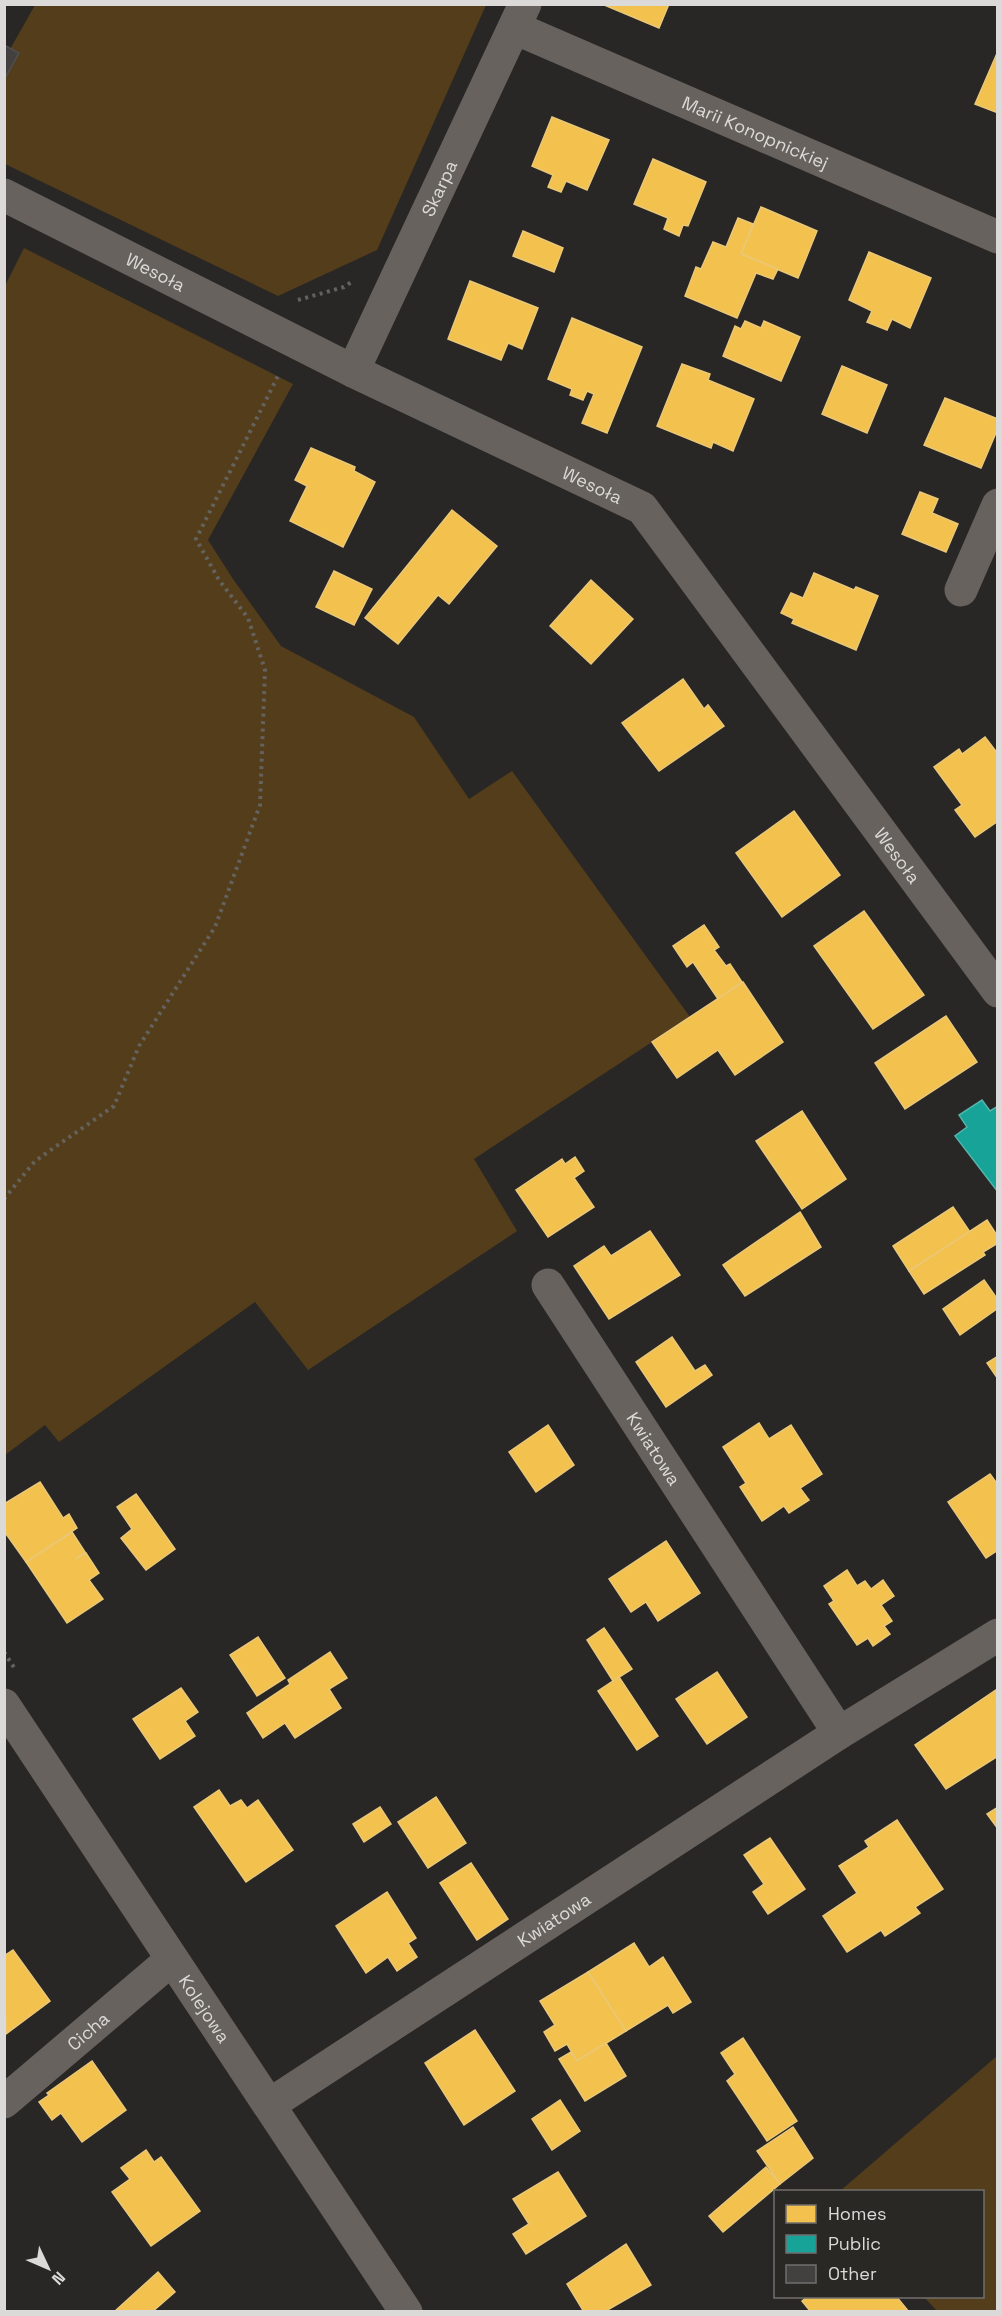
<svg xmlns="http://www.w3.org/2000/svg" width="1002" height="2316" font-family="'Space Grotesk',sans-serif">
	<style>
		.green { fill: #533d1b }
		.homes { fill: #f2c14e; stroke: #ebc877; stroke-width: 1.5 }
		.public { fill: #17a398; stroke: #52b4ab; stroke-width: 1.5 }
		.building { fill: #434140; stroke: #504f4d; stroke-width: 1.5 }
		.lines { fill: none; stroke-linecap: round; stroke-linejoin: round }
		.path { stroke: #64625d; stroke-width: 4; stroke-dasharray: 3 4.5; stroke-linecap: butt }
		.minor { stroke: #67625d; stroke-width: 33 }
		.tertiary { stroke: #67625d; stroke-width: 33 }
		.labels { text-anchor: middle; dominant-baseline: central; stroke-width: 6; stroke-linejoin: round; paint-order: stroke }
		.street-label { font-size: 18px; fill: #dcdad8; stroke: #2a2824 }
	</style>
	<rect width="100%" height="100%" fill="#292725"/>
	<g class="green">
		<path d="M35,5H486L377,250L278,296L5,164L4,60Z"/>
		<path d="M24,248L293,384L208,540L233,579L281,646L414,717L469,799L512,771L690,1017L474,1159L517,1231L308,1370L255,1302L59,1442L45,1425L5,1455L4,288Z"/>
		<path d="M997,2056V2311H937L924,2297L982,2296V2192L840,2191Z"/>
	</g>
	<g class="homes">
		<path d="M602,4H669L659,28Z"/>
		<path d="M998,51V113L975,104Z"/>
		<path d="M552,117L609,140L587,190L566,181L561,192L548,187L553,175L532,166Z"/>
		<path d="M653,159L706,182L688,226L683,225L679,236L664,229L668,218L634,204Z"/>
		<path d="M761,207L817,231L798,278L741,254Z"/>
		<path d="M738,218L753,224L741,254L778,269L773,279L756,273L737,318L685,296L696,267L701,269L713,242L726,247Z"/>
		<path d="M523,231L563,248L554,272L513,256Z"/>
		<path d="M869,252L931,278L910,328L892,319L887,330L867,322L872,311L849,300Z"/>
		<path d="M470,281L538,308L522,349L508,343L501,360L448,339Z"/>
		<path d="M572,318L642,347L607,433L582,423L594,394L587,391L583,400L570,395L572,389L548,379Z"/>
		<path d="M745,321L761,328L764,321L800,337L781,381L723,356L735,326L741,329Z"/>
		<path d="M682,364L710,374L708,380L754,399L733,451L713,442L711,448L657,426Z"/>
		<path d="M842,366L887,385L867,433L822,414Z"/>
		<path d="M945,398L998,419V428L981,468L924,445Z"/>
		<path d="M311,448L355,467L354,471L375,482L343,547L290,521L307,486L295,480Z"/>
		<path d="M920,492L938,499L932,513L958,524L946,552L902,534Z"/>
		<path d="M452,510L497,546L449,604L438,595L398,644L365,618Z"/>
		<path d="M334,571L372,589L354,625L316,607Z"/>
		<path d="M814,573L854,590L856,587L878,596L856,650L792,623L794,619L781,613L791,593L803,598Z"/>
		<path d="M591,580L633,619L591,664L550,626Z"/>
		<path d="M683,679L704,709L708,705L724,726L659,771L622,723Z"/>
		<path d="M985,737L998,754V821L975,837L955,810L962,805L934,767L959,749L962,754Z"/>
		<path d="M794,811L840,875L782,917L736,853Z"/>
		<path d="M864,911L924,995L873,1029L814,946Z"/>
		<path d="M704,925L719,947L714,950L726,966L730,964L742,982L718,999L693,962L687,967L673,946Z"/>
		<path d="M743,982L783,1042L735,1075L718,1050L677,1078L652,1042Z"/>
		<path d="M946,1016L977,1062L905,1109L875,1063Z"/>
		<path d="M802,1111L846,1179L802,1209L756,1141Z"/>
		<path d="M575,1157L584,1171L574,1178L594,1207L548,1237L516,1190L562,1159L565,1164Z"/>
		<path d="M953,1207L970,1232L909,1271L893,1246Z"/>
		<path d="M800,1212L821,1247L745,1296L723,1265Z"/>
		<path d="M987,1220L998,1237V1243L983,1252L985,1255L924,1294L909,1271Z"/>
		<path d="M650,1231L680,1275L609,1319L574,1266L604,1246L611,1256Z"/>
		<path d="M984,1280L998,1300V1308L960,1335L943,1309Z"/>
		<path d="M672,1337L695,1371L705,1365L712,1375L666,1407L636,1362Z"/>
		<path d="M998,1356V1379L987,1363Z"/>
		<path d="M759,1423L769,1439L791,1425L822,1474L800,1488L809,1500L789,1513L784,1506L762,1521L740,1487L746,1483L723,1447Z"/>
		<path d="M548,1425L574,1465L536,1492L509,1452Z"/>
		<path d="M990,1474L998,1485V1550L986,1558L948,1502Z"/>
		<path d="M40,1482L63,1518L69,1514L77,1528L26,1562L4,1531V1504Z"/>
		<path d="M136,1494L175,1549L146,1570L121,1538L132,1529L117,1507Z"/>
		<path d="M72,1532L85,1552L75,1559L86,1553L99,1573L89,1580L103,1599L67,1623L26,1562Z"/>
		<path d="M666,1541L700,1593L658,1621L646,1602L631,1612L609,1579Z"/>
		<path d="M847,1570L857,1586L865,1581L871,1589L883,1580L894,1596L881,1605L892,1621L884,1626L890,1634L873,1646L868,1638L857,1645L829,1604L834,1601L824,1586Z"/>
		<path d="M604,1628L632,1669L613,1681L587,1640Z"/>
		<path d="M258,1637L285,1678L257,1696L230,1655Z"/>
		<path d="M330,1652L347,1678L329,1689L341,1708L295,1738L285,1723L263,1738L247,1713L290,1684L288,1680Z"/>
		<path d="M717,1672L747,1717L707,1744L676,1699Z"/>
		<path d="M619,1677L658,1736L637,1750L598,1691Z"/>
		<path d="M181,1688L198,1712L185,1721L195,1736L160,1759L133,1719Z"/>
		<path d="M996,1690L998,1756L946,1789L915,1745Z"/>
		<path d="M219,1790L230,1806L241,1800L247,1808L258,1800L293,1850L246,1882L194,1807Z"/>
		<path d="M436,1797L466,1843L428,1868L398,1822Z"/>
		<path d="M380,1807L391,1824L364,1842L353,1824Z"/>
		<path d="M998,1807V1829L987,1814Z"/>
		<path d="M897,1820L943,1889L915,1907L920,1913L885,1936L881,1930L847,1952L823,1916L857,1893L839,1866L869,1847L865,1841Z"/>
		<path d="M770,1838L805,1889L768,1914L753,1892L764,1884L744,1855Z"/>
		<path d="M471,1863L508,1919L477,1940L440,1883Z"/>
		<path d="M387,1892L416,1938L408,1943L417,1957L397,1971L388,1957L366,1973L336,1926Z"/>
		<path d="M634,1943L649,1967L663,1957L691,2002L673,2013L668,2005L626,2031L588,1972Z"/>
		<path d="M13,1950L50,2001L6,2034L4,1956Z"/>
		<path d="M588,1972L626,2031L577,2061L567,2044L555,2051L544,2032L555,2025L540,2001Z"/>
		<path d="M475,2030L515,2091L464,2125L425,2063Z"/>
		<path d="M743,2038L797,2121L767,2141L727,2081L735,2074L721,2053Z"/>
		<path d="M606,2043L626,2076L585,2101L559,2059L571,2052L577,2061Z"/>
		<path d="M92,2061L126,2110L82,2142L61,2113L52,2120L39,2102L49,2095L47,2093Z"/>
		<path d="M560,2100L580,2131L552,2150L532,2119Z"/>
		<path d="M793,2127L813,2158L780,2184L757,2151Z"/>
		<path d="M146,2150L154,2162L161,2157L200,2211L151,2246L112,2192L130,2179L121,2168Z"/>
		<path d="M766,2167L780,2184L723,2232L709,2216Z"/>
		<path d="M558,2172L586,2216L526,2254L513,2234L529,2224L513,2199Z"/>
		<path d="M626,2244L651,2285L604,2312H584L567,2284Z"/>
		<path d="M158,2272L175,2292L152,2312H114Z"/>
		<path d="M808,2296H896L909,2312H811L802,2301Z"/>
	</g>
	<path class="public" d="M982,1100L990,1111L998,1106V1192L955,1136L967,1127L959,1115Z"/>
	<path class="building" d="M4,45L19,53L4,80Z"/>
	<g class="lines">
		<g class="path">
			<path d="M298,300L344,287L353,281"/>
			<path d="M4,1199L35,1161L114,1106L139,1046L215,927L260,805L265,670L248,618L219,580L196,539L279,374"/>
			<path d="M4,1652L15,1669"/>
		</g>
		<g class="minor">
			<path id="s1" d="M515,28L998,237"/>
			<path id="s2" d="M4,195L353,371L642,508L998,991"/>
			<path id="s3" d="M353,371L525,4"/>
			<path d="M961,590L998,505"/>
			<path id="s4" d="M548,1285L839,1733"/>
			<path id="s5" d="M4,2102L171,1960"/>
			<path id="s6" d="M269,2105L839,1733L998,1635"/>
		</g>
		<path class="tertiary" id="s7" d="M4,1705L406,2312"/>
	</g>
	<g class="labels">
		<g class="street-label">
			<text stroke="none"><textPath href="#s1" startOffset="262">Marii Konopnickiej</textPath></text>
			<text stroke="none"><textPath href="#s3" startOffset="202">Skarpa</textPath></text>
			<text stroke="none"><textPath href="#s2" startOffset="170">Wesoła</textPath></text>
			<text stroke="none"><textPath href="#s2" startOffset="656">Wesoła</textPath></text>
			<text stroke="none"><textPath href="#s2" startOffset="1142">Wesoła</textPath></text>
			<text stroke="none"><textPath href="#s4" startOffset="195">Kwiatowa</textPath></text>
			<text stroke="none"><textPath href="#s6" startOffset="340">Kwiatowa</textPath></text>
			<text stroke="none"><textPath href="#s7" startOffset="364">Kolejowa</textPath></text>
			<text stroke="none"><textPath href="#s5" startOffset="110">Cicha</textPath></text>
		</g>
	</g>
	<rect width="1002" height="2316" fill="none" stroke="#dcdad8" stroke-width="12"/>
	<rect x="774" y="2190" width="210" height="108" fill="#2a2824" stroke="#716f6c" stroke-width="1.5"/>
	<rect x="786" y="2205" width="30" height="18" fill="#f2c14e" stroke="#716f6c" stroke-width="1.5"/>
	<text x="828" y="2220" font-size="18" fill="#dcdad8">Homes</text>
	<rect x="786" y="2235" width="30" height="18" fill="#17a398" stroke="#716f6c" stroke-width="1.5"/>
	<text x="828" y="2250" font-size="18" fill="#dcdad8">Public</text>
	<rect x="786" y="2265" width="30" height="18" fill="#434140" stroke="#716f6c" stroke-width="1.5"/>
	<text x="828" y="2280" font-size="18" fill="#dcdad8">Other</text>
	<g transform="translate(48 2268) rotate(134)" stroke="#2a2824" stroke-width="4.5" paint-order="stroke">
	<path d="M0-4.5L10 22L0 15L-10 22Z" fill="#dcdad8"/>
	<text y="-9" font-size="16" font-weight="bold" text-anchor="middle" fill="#dcdad8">N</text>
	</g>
</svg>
